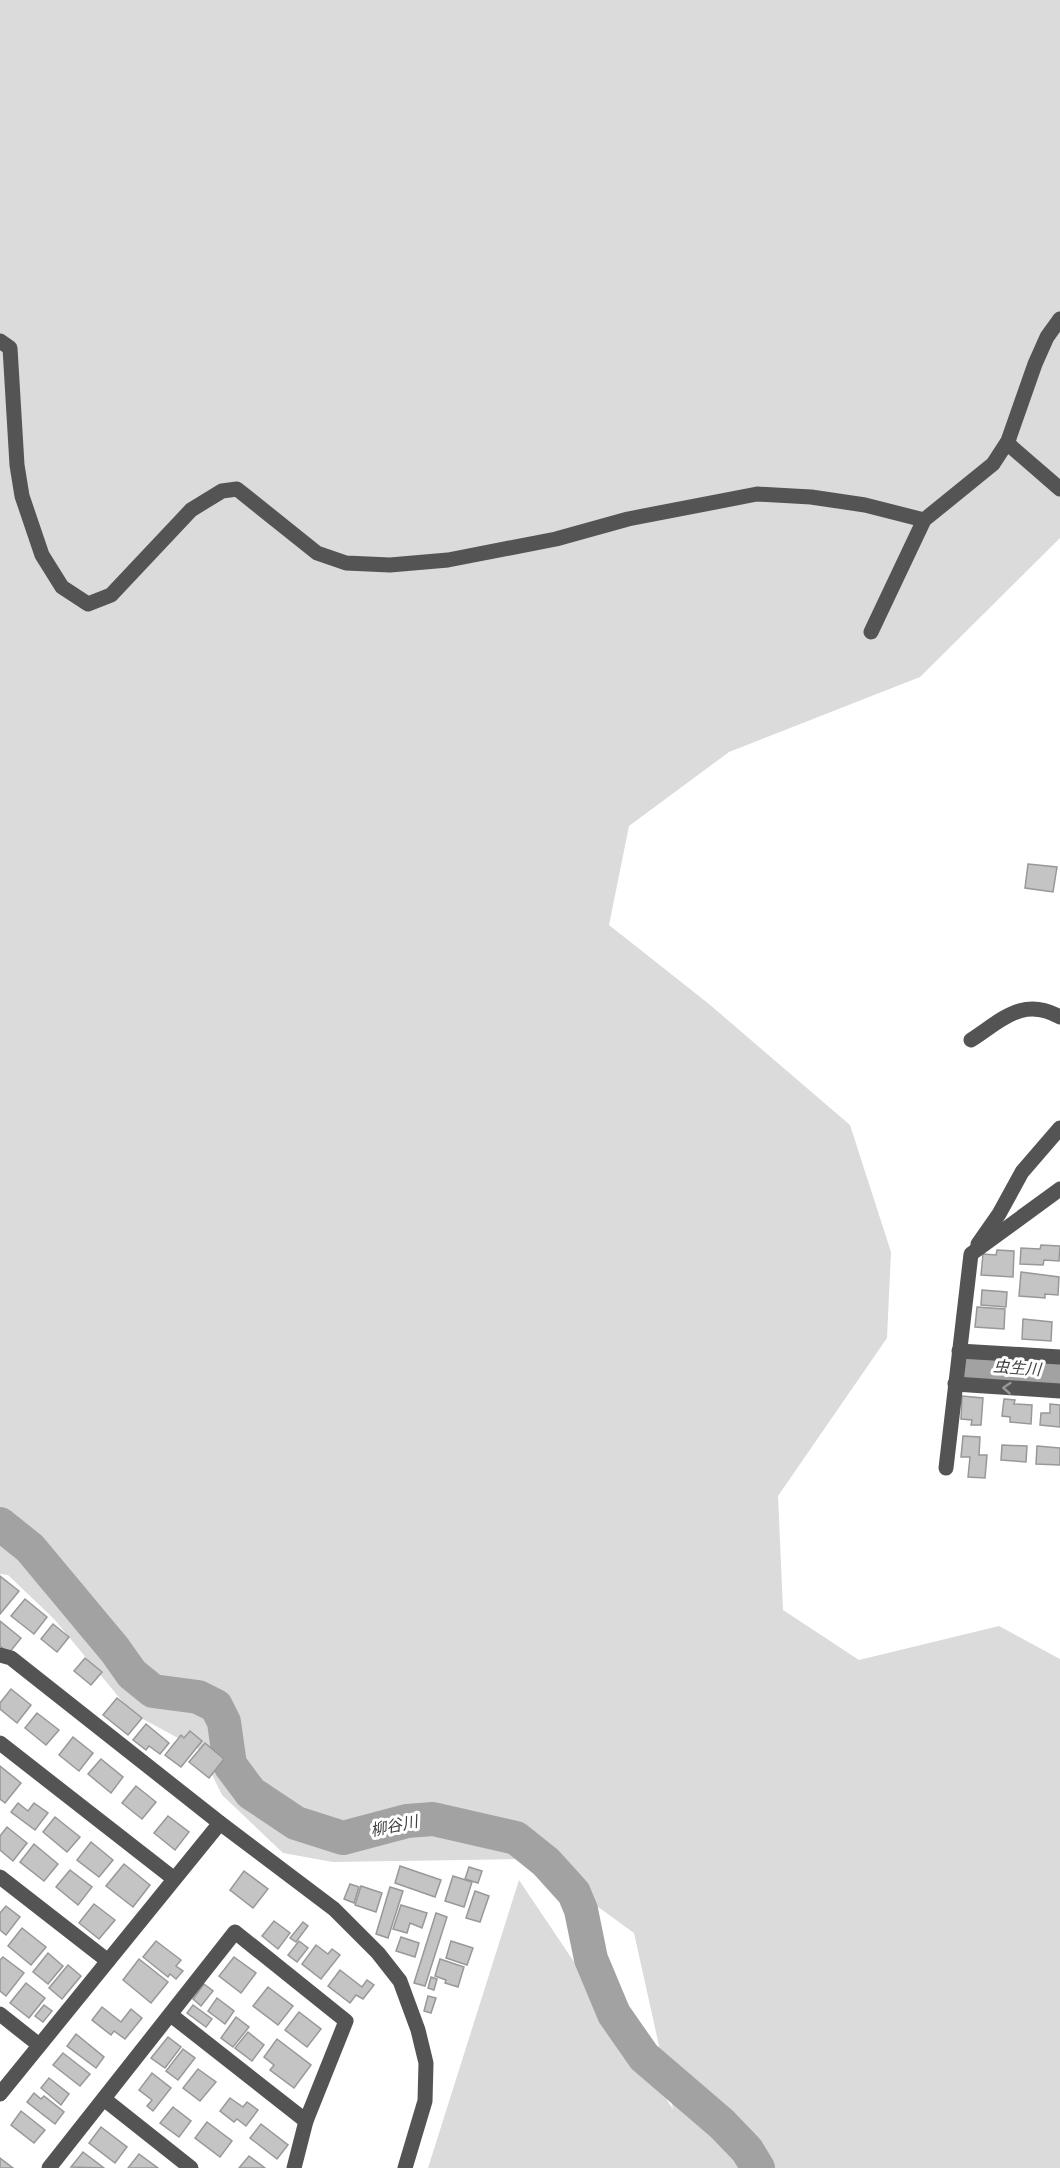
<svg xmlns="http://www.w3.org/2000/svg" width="1060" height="2168" font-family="Roboto,'Noto Sans JP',sans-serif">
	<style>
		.green { fill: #dbdbdb }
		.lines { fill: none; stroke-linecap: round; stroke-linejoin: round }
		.river { stroke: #a2a2a2; stroke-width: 34 }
		.building { fill: #c4c4c4; stroke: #989898; stroke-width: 1.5 }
		.minor { stroke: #545454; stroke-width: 15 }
		.oneway { stroke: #989898 }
		.labels { text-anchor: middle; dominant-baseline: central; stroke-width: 6; stroke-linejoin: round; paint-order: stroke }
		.water-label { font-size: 16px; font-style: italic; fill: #434343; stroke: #fff }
	</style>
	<rect width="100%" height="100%" fill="#fff"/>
	<path class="green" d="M0,0H1060V538L920,677L729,752L629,826L609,925L709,1004L850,1125L891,1252L887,1338L778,1496L783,1610L859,1660L999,1626L1060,1659V2168H428L519,1880L673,2109L634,1933L532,1859L333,1862L283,1853L222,1795L200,1750L132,1713L54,1619L8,1575L0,1574Z"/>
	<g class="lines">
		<g class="river">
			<path d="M974,1366L1060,1371"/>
			<path d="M0,1524L30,1548L115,1650L132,1674L153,1691L198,1697L216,1706L224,1722L230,1765L251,1793L296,1823L343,1838L407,1821L433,1819L516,1838L546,1862L574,1893L581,1910L591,1959L614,2014L644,2057L722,2124L747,2150L758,2168"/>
		</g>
	</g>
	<g class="building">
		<path d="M1028,864L1057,867L1053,892L1025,888Z"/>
		<path d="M1041,1245L1060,1246L1059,1261L1044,1260L1043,1265L1020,1264L1021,1248L1040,1249Z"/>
		<path d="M997,1250L1014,1251L1013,1277L981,1275L983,1254L996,1255Z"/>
		<path d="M1021,1272L1059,1277L1058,1295L1045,1294V1298L1019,1296Z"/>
		<path d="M982,1290L1007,1292L1006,1307L981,1305Z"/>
		<path d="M977,1307L1005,1309L1004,1329L975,1327Z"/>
		<path d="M1023,1319L1052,1322L1051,1341L1022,1339Z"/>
		<path d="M962,1396L983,1398L981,1425H971L972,1420L961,1419Z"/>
		<path d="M1004,1399L1015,1400L1014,1404L1032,1405L1031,1424L1010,1422V1417L1002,1416Z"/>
		<path d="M1050,1404L1060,1405V1427L1040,1425L1041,1413H1050Z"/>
		<path d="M963,1436L980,1437L979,1455H987L985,1478L968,1477L970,1457H961Z"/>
		<path d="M1002,1445L1027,1446L1026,1462L1001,1460Z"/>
		<path d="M1037,1446L1060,1448V1465L1036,1464Z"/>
		<path d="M0,1576L19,1591L0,1614Z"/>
		<path d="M25,1599L47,1617L34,1634L11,1616Z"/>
		<path d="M0,1621L21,1638L9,1653L0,1646Z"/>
		<path d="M53,1624L69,1637L57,1652L41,1639Z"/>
		<path d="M85,1658L102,1672L91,1685L74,1671Z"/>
		<path d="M11,1689L31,1705L17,1723L0,1709V1703Z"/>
		<path d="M117,1698L142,1718L128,1735L103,1715Z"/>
		<path d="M37,1713L59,1730L46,1745L25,1728Z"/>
		<path d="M146,1724L169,1743L160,1754L149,1746L146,1750L133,1740Z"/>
		<path d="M190,1731L202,1741L181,1767L165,1755L181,1735L184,1738Z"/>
		<path d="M73,1737L93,1753L79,1771L59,1755Z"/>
		<path d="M205,1743L224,1759L209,1778L189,1762Z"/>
		<path d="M101,1759L123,1777L111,1793L88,1774Z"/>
		<path d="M0,1766L21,1783L5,1803L0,1799Z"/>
		<path d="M136,1786L156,1802L142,1819L122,1803Z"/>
		<path d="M18,1803L28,1811L34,1803L48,1813L35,1830L11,1812Z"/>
		<path d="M168,1816L189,1832L175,1850L154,1833Z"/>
		<path d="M55,1817L80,1837L67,1852L43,1832Z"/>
		<path d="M7,1827L27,1843L13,1861L0,1850V1836Z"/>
		<path d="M91,1842L113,1860L99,1877L77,1860Z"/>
		<path d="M34,1844L58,1864L44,1881L20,1862Z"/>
		<path d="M124,1864L150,1885L133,1907L106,1886Z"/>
		<path d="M400,1866L441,1880L435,1897L395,1883Z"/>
		<path d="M469,1867L482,1871L478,1883L465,1879Z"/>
		<path d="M70,1870L92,1887L78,1905L56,1887Z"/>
		<path d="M244,1871L268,1889L253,1908L230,1890Z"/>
		<path d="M453,1876L472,1882L464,1907L445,1901Z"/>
		<path d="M350,1884L359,1887L354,1903L344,1899Z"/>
		<path d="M361,1886L382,1893L376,1912L355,1905Z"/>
		<path d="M390,1887L403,1891L388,1938L376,1934Z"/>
		<path d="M475,1891L489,1896L480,1922L466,1918Z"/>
		<path d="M94,1904L115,1920L99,1939L79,1923Z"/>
		<path d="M401,1905L427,1913L422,1928L410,1923L407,1933L393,1929Z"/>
		<path d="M6,1906L20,1917L6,1935L0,1930V1913Z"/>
		<path d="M436,1913L447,1917L425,1986L414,1983Z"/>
		<path d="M274,1921L290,1933L278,1949L262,1936Z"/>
		<path d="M303,1922L308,1926L296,1942L290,1938Z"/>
		<path d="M22,1928L46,1947L31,1965L8,1946Z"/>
		<path d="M401,1937L419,1943L415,1957L396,1951Z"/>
		<path d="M156,1941L181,1960L176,1966L183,1971L176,1979L170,1974L168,1977L143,1957Z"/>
		<path d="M299,1941L308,1948L297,1962L288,1955Z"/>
		<path d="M451,1941L473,1948L467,1965L446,1958Z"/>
		<path d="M316,1945L328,1954L332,1949L340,1955L321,1979L302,1964Z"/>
		<path d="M48,1953L63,1966L48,1984L33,1972Z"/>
		<path d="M3,1957L24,1973L6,1996L0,1991V1960Z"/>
		<path d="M234,1957L256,1973L241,1993L219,1976Z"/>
		<path d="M139,1959L168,1982L151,2003L123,1980Z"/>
		<path d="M440,1959L464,1967L458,1987L445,1983L446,1980L435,1976Z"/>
		<path d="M68,1965L81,1976L62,1999L49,1988Z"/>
		<path d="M340,1970L362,1987L367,1980L374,1985L363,1999L356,1995L350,2003L328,1986Z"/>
		<path d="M431,1977L437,1979L434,1990L428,1988Z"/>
		<path d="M26,1983L45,1998L29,2018L10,2003Z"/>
		<path d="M204,1984L213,1991L201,2006L193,1999Z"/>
		<path d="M268,1987L293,2006L278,2025L253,2006Z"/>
		<path d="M428,1996L436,1998L431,2013L424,2011Z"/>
		<path d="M217,1998L234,2011L225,2024L208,2011Z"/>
		<path d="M44,2005L52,2011L43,2022L35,2016Z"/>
		<path d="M193,2005L212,2019L206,2027L187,2013Z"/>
		<path d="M102,2007L121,2022L131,2009L142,2018L125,2039L114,2031L111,2035L92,2020Z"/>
		<path d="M299,2012L321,2029L307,2047L285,2030Z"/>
		<path d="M236,2017L249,2027L233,2047L221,2038Z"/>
		<path d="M248,2032L264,2045L252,2061L235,2048Z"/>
		<path d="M76,2034L104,2057L96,2068L67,2046Z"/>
		<path d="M168,2037L181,2047L165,2068L151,2058Z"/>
		<path d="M277,2039L311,2065L294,2088L270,2070L274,2065L264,2057Z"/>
		<path d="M183,2049L195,2058L178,2080L166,2071Z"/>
		<path d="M63,2053L90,2074L80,2086L53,2065Z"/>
		<path d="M198,2069L216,2082L200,2101L183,2088Z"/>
		<path d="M152,2073L171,2088L153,2111L147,2106L152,2100L139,2090Z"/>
		<path d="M49,2078L69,2094L61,2105L41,2088Z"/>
		<path d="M34,2093L41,2099L44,2096L64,2112L55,2124L27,2102Z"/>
		<path d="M230,2098L243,2107L247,2102L258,2110L246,2126L237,2119L234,2122L220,2111Z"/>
		<path d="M173,2107L191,2121L179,2137L160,2123Z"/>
		<path d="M21,2111L45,2130L34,2143L11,2125Z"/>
		<path d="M207,2122L232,2141L220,2157L195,2138Z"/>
		<path d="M261,2124L288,2145L277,2159L250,2138Z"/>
		<path d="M101,2127L127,2147L115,2163L89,2143Z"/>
		<path d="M83,2152L104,2168L71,2167Z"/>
		<path d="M139,2154L158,2168H128Z"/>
		<path d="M249,2156L265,2168H239Z"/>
		<path d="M0,2158L13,2168H0Z"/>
	</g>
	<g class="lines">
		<g class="minor">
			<path d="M0,341L10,348L17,465L22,496L42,555L62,587L88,604L111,595L191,510L222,491L237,489L317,553L346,563L390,565L448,560L556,539L628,519L757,494L811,497L865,505L924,520"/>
			<path d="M1007,443L1060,489"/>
			<path d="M871,632L924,520L993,464L1008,441L1035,364L1047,337L1060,319"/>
			<path d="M971,1040C1002,1020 1023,996 1060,1017"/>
			<path d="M978,1244L999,1214L1022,1172L1060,1128"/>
			<path d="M959,1351L1060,1357"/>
			<path d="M955,1384L1060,1391"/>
			<path d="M946,1468L971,1254L1060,1189"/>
			<path d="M0,1655L11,1658L220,1823L334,1909L378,1953L400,1981L418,2030L426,2063L425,2101L405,2168"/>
			<path d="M0,1743L173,1878"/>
			<path d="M0,1877L108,1961"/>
			<path d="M0,2014L39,2045"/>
			<path d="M171,2015L306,2121"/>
			<path d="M0,2094L220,1823"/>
			<path d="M104,2099L191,2168"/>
			<path d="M49,2168L235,1932L346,2021L306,2121L294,2168"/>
		</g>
	</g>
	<defs><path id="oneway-chevron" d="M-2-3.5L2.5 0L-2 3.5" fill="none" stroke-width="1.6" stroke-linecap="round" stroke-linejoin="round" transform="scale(1.5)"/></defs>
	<use class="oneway" href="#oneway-chevron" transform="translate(1007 1388) rotate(-176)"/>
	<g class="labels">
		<g class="water-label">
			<text transform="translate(1017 1368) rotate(4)">虫生川</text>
			<text transform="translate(394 1826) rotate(-12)">柳谷川</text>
		</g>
	</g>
</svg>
